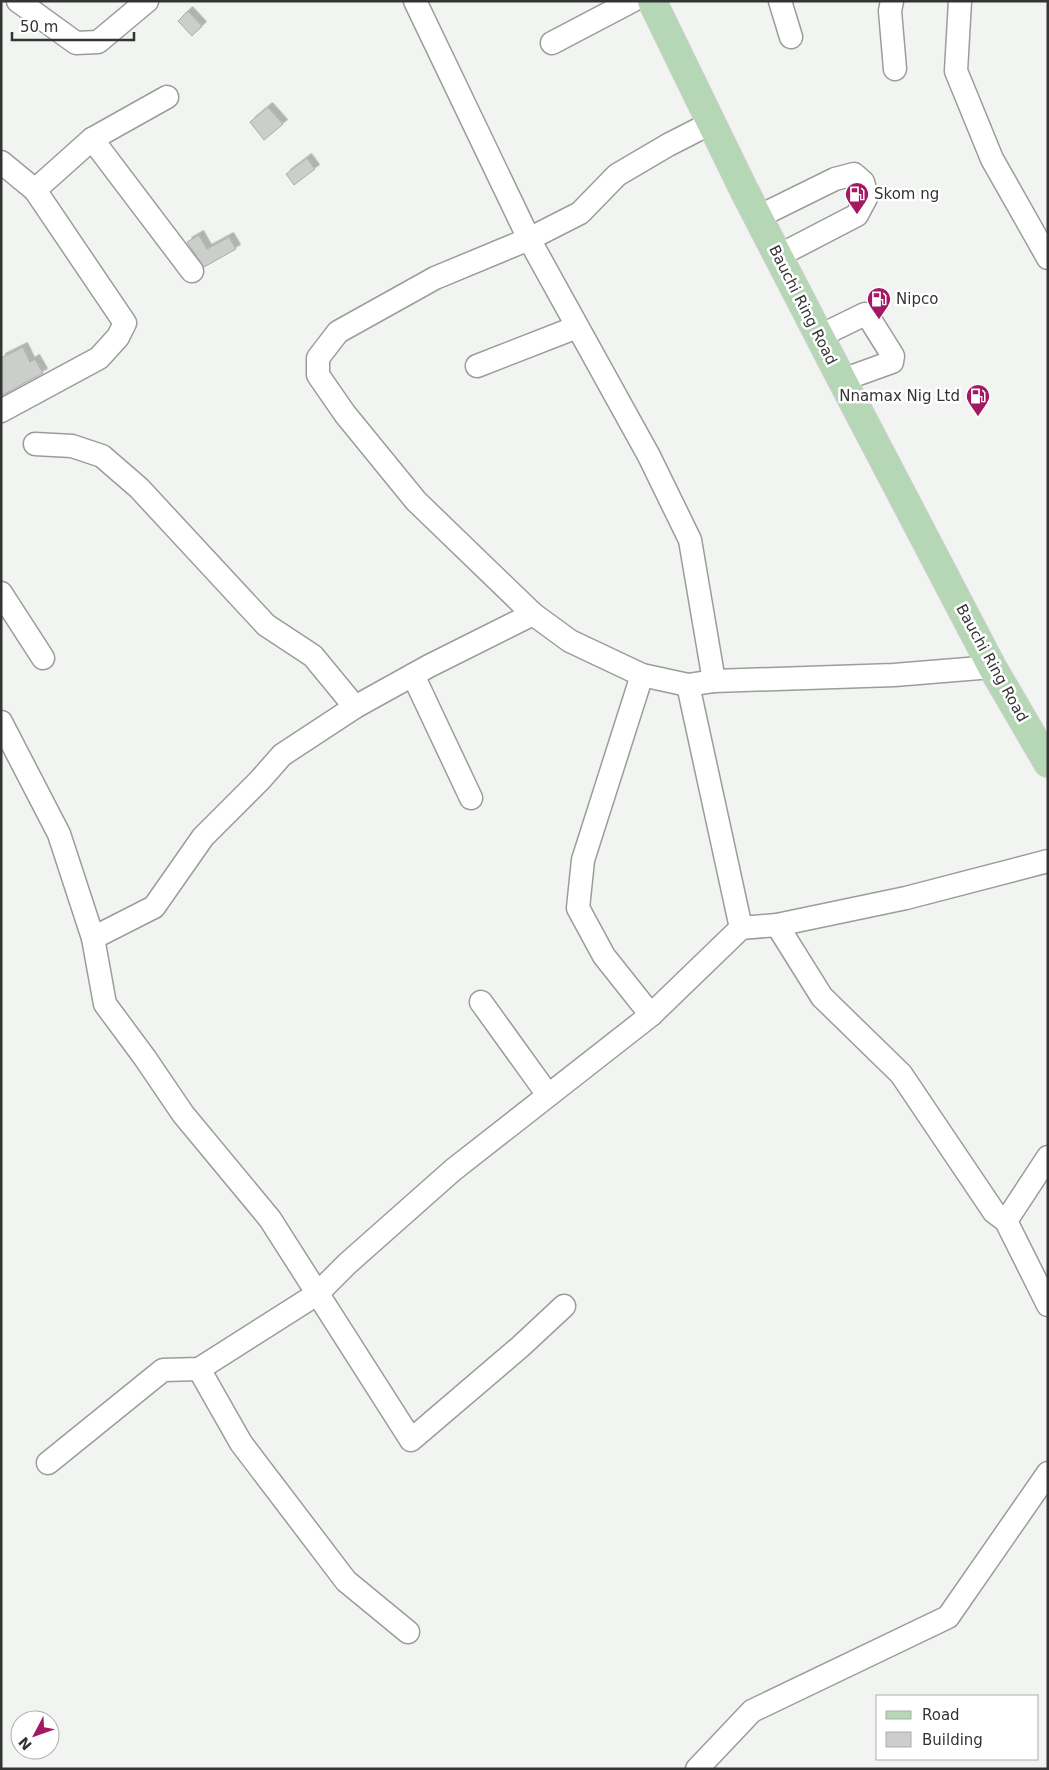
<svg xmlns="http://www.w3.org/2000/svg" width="1049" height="1770" font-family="'DejaVu Sans',sans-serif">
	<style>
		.building { fill: #cbcecb; stroke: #a9aca9; filter: url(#shadow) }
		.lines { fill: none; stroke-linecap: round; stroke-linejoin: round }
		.minor-casing { stroke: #9a9d9a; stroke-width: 25 }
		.major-casing { stroke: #cecece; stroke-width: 30 }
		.minor { stroke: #fff; stroke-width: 22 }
		.major { stroke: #b5d7b5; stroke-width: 28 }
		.labels { text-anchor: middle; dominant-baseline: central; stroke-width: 5; stroke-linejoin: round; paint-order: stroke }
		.poi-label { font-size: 15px; fill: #333433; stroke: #fff; text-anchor: start }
		.street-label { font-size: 15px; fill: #333433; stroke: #fff }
	</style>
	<defs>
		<filter id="shadow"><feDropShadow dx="4.5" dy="-4.5" stdDeviation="0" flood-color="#0004"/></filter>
	</defs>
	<rect width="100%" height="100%" fill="#f1f4f1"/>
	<g class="building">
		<path d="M188,11L202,26L192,36L178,21Z"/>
		<path d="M268,107L283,124L264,140L250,122Z"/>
		<path d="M307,158L315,169L294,185L286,174Z"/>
		<path d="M199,235L207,249L229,237L236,249L204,267L187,242Z"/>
		<path d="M23,347L30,362L35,359L43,373L1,396V358Z"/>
	</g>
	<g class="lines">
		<g class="minor-casing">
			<g id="minor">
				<path d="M18,1L76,43L98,42L147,1"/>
				<path d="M415,1L529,239L649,456L690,540L714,681"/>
				<path d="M780,1L791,37"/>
				<path d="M892,1L890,11L895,69"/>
				<path d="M960,1L956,71L992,159L1048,258"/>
				<path d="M552,43L632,1"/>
				<path d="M92,139L192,271"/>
				<path d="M1,162L35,190L92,139L167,97"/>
				<path d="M758,217L835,179L854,174L863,182L867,196L857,215L778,256"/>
				<path d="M820,336L865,314L868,316L893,356L892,362L842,380"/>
				<path d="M477,366L577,327"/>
				<path d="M1,411L99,358L118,337L125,323L35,190"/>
				<path d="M35,444L72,446L102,456L139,488L266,625L313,656L355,707"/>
				<path d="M1,593L43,658"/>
				<path d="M533,614L416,501L345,414L318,375V358L338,332L435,278L529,239L580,213L617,175L668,145L711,123"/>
				<path d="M413,675L471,798"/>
				<path d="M642,675L583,860L578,908L604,956L651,1015"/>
				<path d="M688,685L741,928"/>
				<path d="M1,722L59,834L93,938L105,1004L145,1058L183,1114L270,1219L411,1440L520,1347L564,1306"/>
				<path d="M777,925L822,997L901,1074L994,1212L1006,1221"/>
				<path d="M93,938L154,907L203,837L260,780L282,755L355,707L429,666L533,614L570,641L642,675L688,685L714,681L894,675L992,667"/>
				<path d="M481,1002L548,1095"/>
				<path d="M1048,1157L1006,1221L1048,1305"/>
				<path d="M199,1369L241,1443L346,1581L408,1632"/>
				<path d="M48,1463L163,1370L199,1369L317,1294L348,1263L453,1170L651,1015L741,928L777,925L906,898L1048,861"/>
				<path d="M697,1769L752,1711L948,1617L1048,1473"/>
			</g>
		</g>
		<g class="major-casing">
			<path id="major" d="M652,1L744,190L842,380L992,667L1048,763"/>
		</g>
		<use href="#minor" class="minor"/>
		<use href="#major" class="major"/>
	</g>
	<defs>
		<g id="fuel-pin" transform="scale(1.25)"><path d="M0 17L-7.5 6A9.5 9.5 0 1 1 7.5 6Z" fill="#a31963" stroke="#fff"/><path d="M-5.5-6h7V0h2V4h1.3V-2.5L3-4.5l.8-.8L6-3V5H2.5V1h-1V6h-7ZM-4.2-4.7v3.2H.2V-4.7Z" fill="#fff"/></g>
	</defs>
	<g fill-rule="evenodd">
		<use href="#fuel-pin" x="857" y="194"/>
		<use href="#fuel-pin" x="879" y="299"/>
		<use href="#fuel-pin" x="978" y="396"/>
	</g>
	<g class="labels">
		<g class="poi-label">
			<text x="874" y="194">Skom ng</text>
			<text x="896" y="299">Nipco</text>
			<text x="960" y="396" text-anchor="end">Nnamax Nig Ltd</text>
		</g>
		<g class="street-label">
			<text transform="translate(803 305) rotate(63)">Bauchi Ring Road</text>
			<text transform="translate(992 663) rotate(61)">Bauchi Ring Road</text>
		</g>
	</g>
	<rect width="1049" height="1770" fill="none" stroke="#333433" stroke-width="5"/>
	<rect x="876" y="1695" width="162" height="65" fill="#ffffff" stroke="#adaead"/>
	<rect x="886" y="1711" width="25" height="8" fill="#b5d7b5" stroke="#adaead"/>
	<text x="922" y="1720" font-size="15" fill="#333433">Road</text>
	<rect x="886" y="1732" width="25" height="15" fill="#cbcecb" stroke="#adaead"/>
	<text x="922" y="1745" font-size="15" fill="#333433">Building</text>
	<g transform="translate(35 1735) rotate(229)"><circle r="24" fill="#ffffff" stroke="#adaead"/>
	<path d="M0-4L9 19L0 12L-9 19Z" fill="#a31963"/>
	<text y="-8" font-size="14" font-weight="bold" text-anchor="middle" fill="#333433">N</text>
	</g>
	<path d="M12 32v8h122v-8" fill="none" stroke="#333433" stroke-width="2.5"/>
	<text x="20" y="32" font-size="15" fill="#333433" stroke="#ffffff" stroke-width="4" paint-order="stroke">50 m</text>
</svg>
